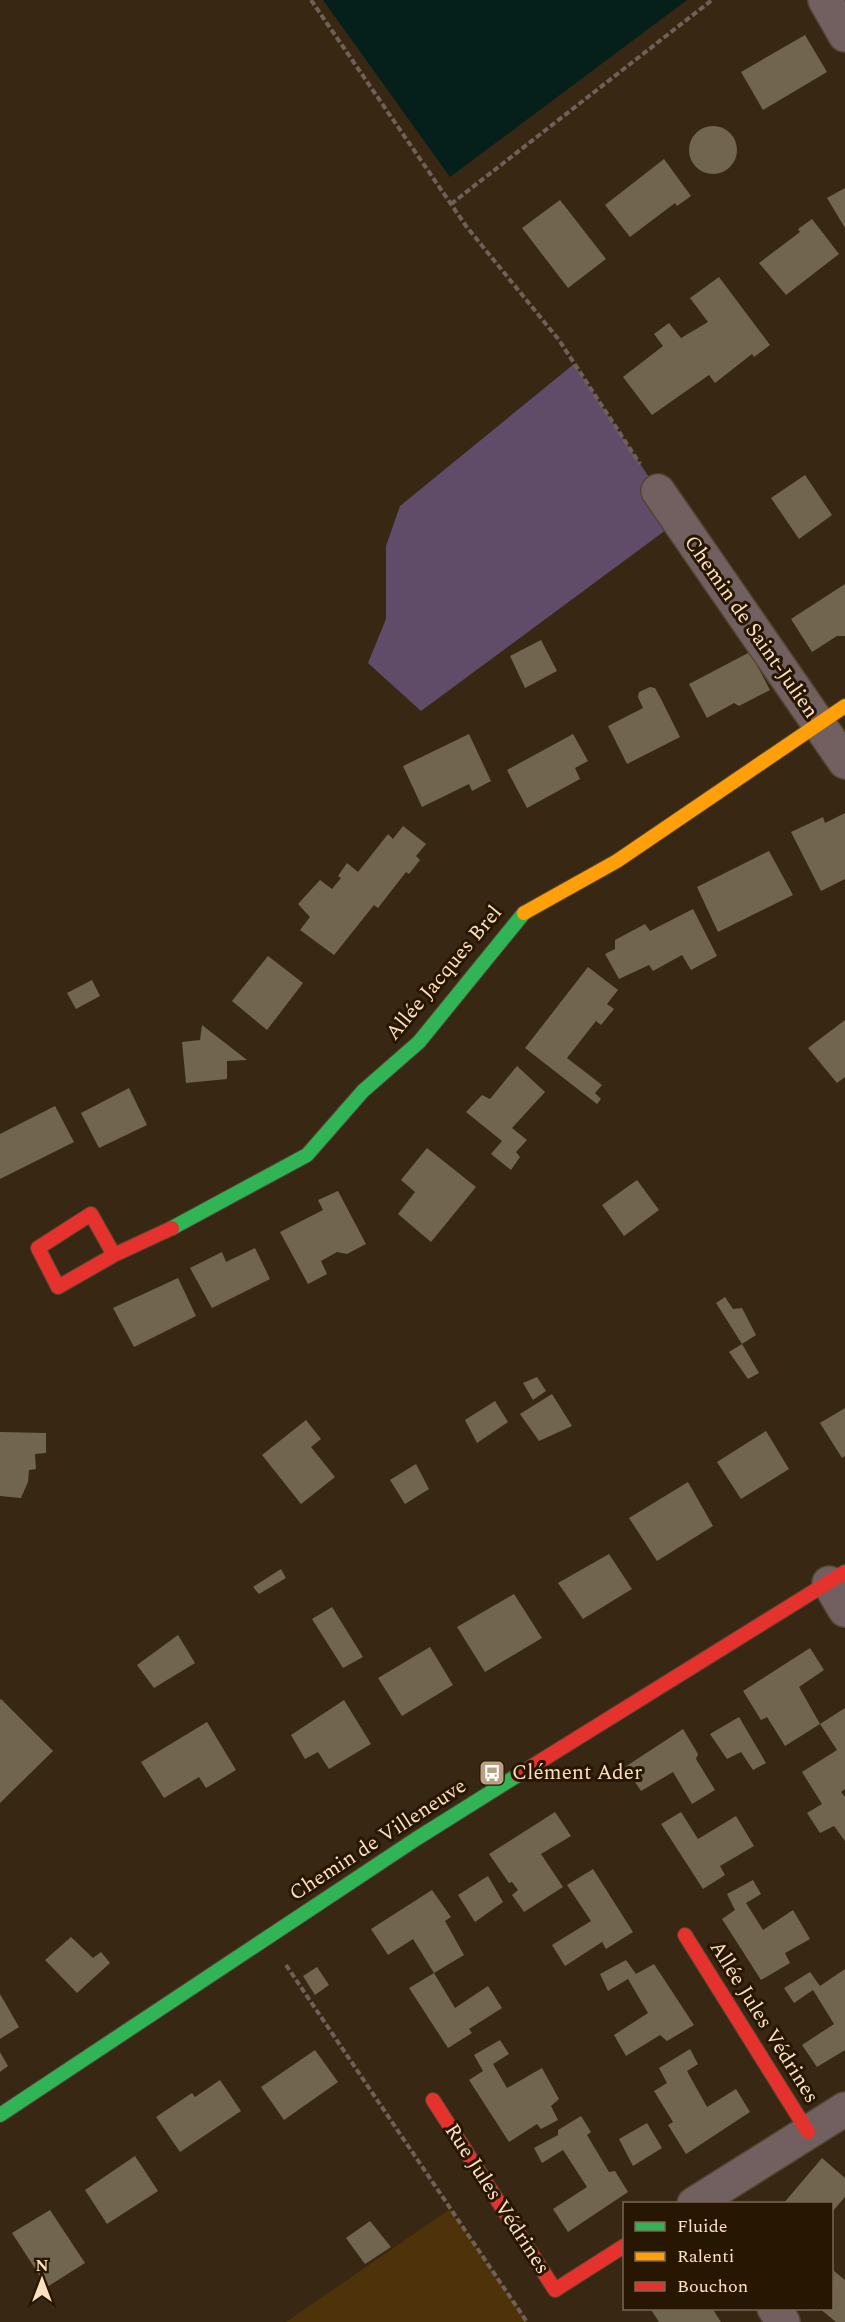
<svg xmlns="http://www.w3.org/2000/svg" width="845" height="2322" font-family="Spectral,serif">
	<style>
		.built { fill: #4e3209 }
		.green { fill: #604c69 }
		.water { fill: #051f1b }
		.building { fill: #71654f }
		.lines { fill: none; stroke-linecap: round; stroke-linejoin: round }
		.street-casing { stroke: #544532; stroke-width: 36 }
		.fast-casing { stroke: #544532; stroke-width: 16 }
		.slow-casing { stroke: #544532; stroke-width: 16 }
		.jam-casing { stroke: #544532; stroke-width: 16 }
		.path { stroke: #6f615a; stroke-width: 4; stroke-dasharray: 6 3; stroke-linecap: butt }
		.street { stroke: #726060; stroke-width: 33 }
		.fast { stroke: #30b455; stroke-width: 14 }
		.slow { stroke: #ff9f0a; stroke-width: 14 }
		.jam { stroke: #e5322d; stroke-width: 14 }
		.labels { text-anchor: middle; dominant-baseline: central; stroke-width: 6; stroke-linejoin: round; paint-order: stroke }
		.street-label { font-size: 21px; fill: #fde0bf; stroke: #261602 }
		.poi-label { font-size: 21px; fill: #fde0bf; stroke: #261602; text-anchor: start }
	</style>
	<rect width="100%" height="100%" fill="#382813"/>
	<path class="built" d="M450,2209L528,2322H286Z"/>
	<path class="green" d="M574,364L678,521L421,711L368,663L386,619V546L400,506Z"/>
	<path class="water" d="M323,0H687L450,177Z"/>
	<g class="building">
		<path d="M805,35L827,72L763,110L741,72Z"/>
		<circle cx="713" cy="150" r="24"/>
		<path d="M664,159L691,196L677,206L675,203L630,237L605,205Z"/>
		<path d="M845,188V228L827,198Z"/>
		<path d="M560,200L606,259L568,288L522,228Z"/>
		<path d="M812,219L839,254L786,295L759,263L800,232L798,229Z"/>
		<path d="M719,277L770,345L754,357L752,354L715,383L709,375L652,415L623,377L663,346L654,334L669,323L681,338L708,322L690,298Z"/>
		<path d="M805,475L832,515L799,539L771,498Z"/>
		<path d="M845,584V636H837L812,652L791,619Z"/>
		<path d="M541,640L557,671L525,688L510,656Z"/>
		<path d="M750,652L770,690L739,706L734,703L707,718L689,684Z"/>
		<path d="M650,687L655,688L661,699L680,737L627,764L608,726L643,708L638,697L639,692Z"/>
		<path d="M469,734L491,781L472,791L469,784L422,807L403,766Z"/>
		<path d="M573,734L588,761L575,768L580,779L527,808L507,770Z"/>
		<path d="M845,813V879L821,891L791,832L823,817L825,823Z"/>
		<path d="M403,826L426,844L416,856L420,860L409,874L406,872L378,908L374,905L334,955L300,930L310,917L298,904L320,880L332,889L341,878L338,876L347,863L358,872L388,834L393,839Z"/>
		<path d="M769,851L793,895L718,932L697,887Z"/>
		<path d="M693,909L717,956L691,970L682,955L653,971L649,965L619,979L605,954L615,949V940L645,924L650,931Z"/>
		<path d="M268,956L303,983L267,1030L232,1001Z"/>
		<path d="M588,967L618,990L607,1004L614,1009L601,1025L596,1021L567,1058L602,1085L595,1093L601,1099L597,1104L525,1048Z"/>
		<path d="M92,980L100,996L76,1009L67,993Z"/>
		<path d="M845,1020V1077L837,1083L808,1048Z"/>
		<path d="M202,1025L247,1060L227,1061V1079L186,1083L182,1042L200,1040Z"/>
		<path d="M517,1066L545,1092L512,1128L527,1140L516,1152L520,1157L511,1170L491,1154L502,1141L466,1112L482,1095L490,1099Z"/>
		<path d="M129,1088L147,1125L99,1148L81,1113Z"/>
		<path d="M55,1106L74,1142L0,1179V1134Z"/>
		<path d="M427,1148L476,1187L431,1242L398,1214L415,1192L401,1180Z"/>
		<path d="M637,1180L659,1210L624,1236L602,1205Z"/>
		<path d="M338,1191L366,1244L347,1254L337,1252L321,1261L327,1274L308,1284L280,1232L323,1210L318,1200Z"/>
		<path d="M255,1248L270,1279L212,1308L190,1268L222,1252L226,1262Z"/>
		<path d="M178,1278L196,1316L134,1347L113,1308Z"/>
		<path d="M725,1297L733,1309L742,1308L756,1335L742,1344L716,1303Z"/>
		<path d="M742,1344L759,1373L748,1379L729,1352Z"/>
		<path d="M537,1377L546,1391L533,1400L523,1383Z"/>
		<path d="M552,1394L572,1426L539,1441L520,1414Z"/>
		<path d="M495,1401L508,1422L477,1443L465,1420Z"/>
		<path d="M845,1408V1456L842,1458L820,1423Z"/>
		<path d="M306,1420L321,1439L311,1447L335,1477L301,1504L262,1455Z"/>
		<path d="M766,1431L789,1469L741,1499L717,1462Z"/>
		<path d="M0,1432L46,1433V1453L35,1454L36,1469L29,1470L28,1482L21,1498L0,1496Z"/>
		<path d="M416,1464L429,1489L405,1504L390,1480Z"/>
		<path d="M688,1482L713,1526L657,1561L629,1518Z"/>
		<path d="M609,1554L632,1589L583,1619L558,1583Z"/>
		<path d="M281,1569L286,1578L259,1594L253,1587Z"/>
		<path d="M514,1594L542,1638L485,1672L457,1627Z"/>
		<path d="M332,1607L363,1657L343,1668L312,1619Z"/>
		<path d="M178,1635L195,1663L154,1688L137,1665Z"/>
		<path d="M430,1647L453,1685L402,1716L378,1678Z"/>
		<path d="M810,1648L824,1670L799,1687L820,1724L785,1746L767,1717L761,1720L743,1691Z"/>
		<path d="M1,1699L53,1751L0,1803V1700Z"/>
		<path d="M344,1700L371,1744L329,1769L318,1752L305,1759L291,1735Z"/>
		<path d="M845,1708V1789L841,1792L845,1797V1841L834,1826L820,1833L807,1813L822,1804L802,1772L837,1750L820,1724Z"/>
		<path d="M739,1717L766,1763L753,1770L741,1752L727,1759L710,1734Z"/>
		<path d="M207,1722L236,1770L206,1788L199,1777L164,1798L141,1762Z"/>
		<path d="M683,1729L698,1754L696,1759L715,1790L692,1804L673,1772L641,1791L625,1767Z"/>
		<path d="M555,1812L571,1836L541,1854L563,1887L524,1912L512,1895L518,1890L512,1882L509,1883L489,1854Z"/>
		<path d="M681,1812L698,1839L736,1816L754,1846L720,1866L725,1875L703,1889L661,1824Z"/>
		<path d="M593,1869L633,1932L606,1949L602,1942L565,1966L552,1945L591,1921L567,1885Z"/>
		<path d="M488,1876L503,1902L475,1922L458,1895Z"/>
		<path d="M753,1880L761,1894L746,1903L763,1930L793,1910L810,1939L785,1953L790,1963L761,1980L722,1919L735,1910L727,1894Z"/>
		<path d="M432,1890L451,1917L445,1921L464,1955L434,1973L413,1939L388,1955L371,1929Z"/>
		<path d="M71,1937L93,1958L101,1952L110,1963L77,1993L45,1960Z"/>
		<path d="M626,1960L636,1974L654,1964L694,2025L667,2041L660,2035L626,2056L614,2035L648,2013L628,1979L608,1991L600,1974Z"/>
		<path d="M317,1967L329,1985L315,1995L303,1976Z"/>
		<path d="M845,1969V2050L817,2067L802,2045L834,2024L813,1990L794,2003L784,1988L810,1972L820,1986Z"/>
		<path d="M434,1973L455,2008L488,1986L502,2008L469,2029L472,2033L448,2048L409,1988Z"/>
		<path d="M0,1994L19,2027L0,2039Z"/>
		<path d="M500,2040L509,2054L493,2064L507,2088L542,2068L559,2099L551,2106L558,2120L541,2129L537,2124L509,2142L469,2080L483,2071L474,2055Z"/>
		<path d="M690,2049L698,2064L687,2071L707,2107L736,2089L750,2112L686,2154L668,2125L673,2122L654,2091L667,2083L659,2068Z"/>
		<path d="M315,2050L338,2082L284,2120L261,2087Z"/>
		<path d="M0,2052L8,2066L0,2072Z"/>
		<path d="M220,2080L241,2111L180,2152L156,2117L192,2093L195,2097Z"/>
		<path d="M581,2116L591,2132L587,2135L609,2172L615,2171L628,2192L568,2232L553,2209L587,2187L563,2150L542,2163L534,2148L558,2135V2130Z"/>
		<path d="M647,2123L662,2148L633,2166L619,2139Z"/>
		<path d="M135,2156L158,2191L107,2224L85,2190Z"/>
		<path d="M822,2158L845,2178V2197L832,2212V2204H783Z"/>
		<path d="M50,2210L85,2263L47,2287L12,2233Z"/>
		<path d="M370,2221L391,2247L365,2264L346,2238Z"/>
		<path d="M834,2271L845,2280V2322H836L819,2308H832Z"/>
		<path d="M650,2308H712L721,2322H659Z"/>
	</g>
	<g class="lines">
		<g class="street-casing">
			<g id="street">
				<path d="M825,0L845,35"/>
				<path d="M658,491L845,762"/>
				<path d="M829,1583L845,1610"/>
				<path d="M694,2204L845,2109"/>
				<path d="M774,2308L783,2322"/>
			</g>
		</g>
		<g class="fast-casing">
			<g id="fast">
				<path d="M172,1228L307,1155L363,1091L419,1042L524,913"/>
				<path d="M0,2115L416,1839L518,1775"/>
			</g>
		</g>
		<g class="slow-casing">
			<path id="slow" d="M524,913L617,861L845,706"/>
		</g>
		<g class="jam-casing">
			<g id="jam">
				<path d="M114,1255L91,1214L38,1248L58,1287L114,1255L172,1228"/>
				<path d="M518,1775L845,1572"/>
				<path d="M685,1935L808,2132"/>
				<path d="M433,2100L555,2290L624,2246"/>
			</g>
		</g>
		<g class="path">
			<path d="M311,0L466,226L559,340L640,464"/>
			<path d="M451,204L712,0"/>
			<path d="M286,1965L527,2322"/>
		</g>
		<use href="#street" class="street"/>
		<use href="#fast" class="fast"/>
		<use href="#slow" class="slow"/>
		<use href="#jam" class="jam"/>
	</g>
	<defs>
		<g id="bus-square" transform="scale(1.35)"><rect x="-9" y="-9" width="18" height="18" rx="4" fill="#b8a083" stroke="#261602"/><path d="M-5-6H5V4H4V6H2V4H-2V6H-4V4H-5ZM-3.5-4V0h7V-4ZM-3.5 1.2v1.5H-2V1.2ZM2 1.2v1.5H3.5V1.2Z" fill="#fff"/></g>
	</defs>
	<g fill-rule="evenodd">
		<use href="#bus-square" x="492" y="1773"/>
	</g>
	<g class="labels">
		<g class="street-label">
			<text transform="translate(751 627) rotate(55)">Chemin de Saint-Julien</text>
			<text transform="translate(444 973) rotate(-50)">Allée Jacques Brel</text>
			<text transform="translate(378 1840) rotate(-33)">Chemin de Villeneuve</text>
			<text transform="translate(764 2022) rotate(58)">Allée Jules Védrines</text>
			<text transform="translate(497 2199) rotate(57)">Rue Jules Védrines</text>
		</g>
		<g class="poi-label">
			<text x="512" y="1773">Clément Ader</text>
		</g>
	</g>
	<rect x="623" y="2202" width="210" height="108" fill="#261602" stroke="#7c674e" stroke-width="1.5"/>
	<rect x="635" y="2222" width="30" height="9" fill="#30b455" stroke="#7c674e" stroke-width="1.5"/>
	<text x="677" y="2232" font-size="18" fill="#fde0bf">Fluide</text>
	<rect x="635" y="2252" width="30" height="9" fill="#ff9f0a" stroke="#7c674e" stroke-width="1.5"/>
	<text x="677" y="2262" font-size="18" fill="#fde0bf">Ralenti</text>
	<rect x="635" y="2282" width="30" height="9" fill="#e5322d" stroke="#7c674e" stroke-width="1.5"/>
	<text x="677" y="2292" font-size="18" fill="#fde0bf">Bouchon</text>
	<g transform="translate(42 2280)" stroke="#261602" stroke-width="4.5" paint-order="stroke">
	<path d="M0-4.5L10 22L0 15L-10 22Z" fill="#fde0bf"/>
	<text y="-9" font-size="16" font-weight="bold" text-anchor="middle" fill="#fde0bf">N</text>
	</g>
</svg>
